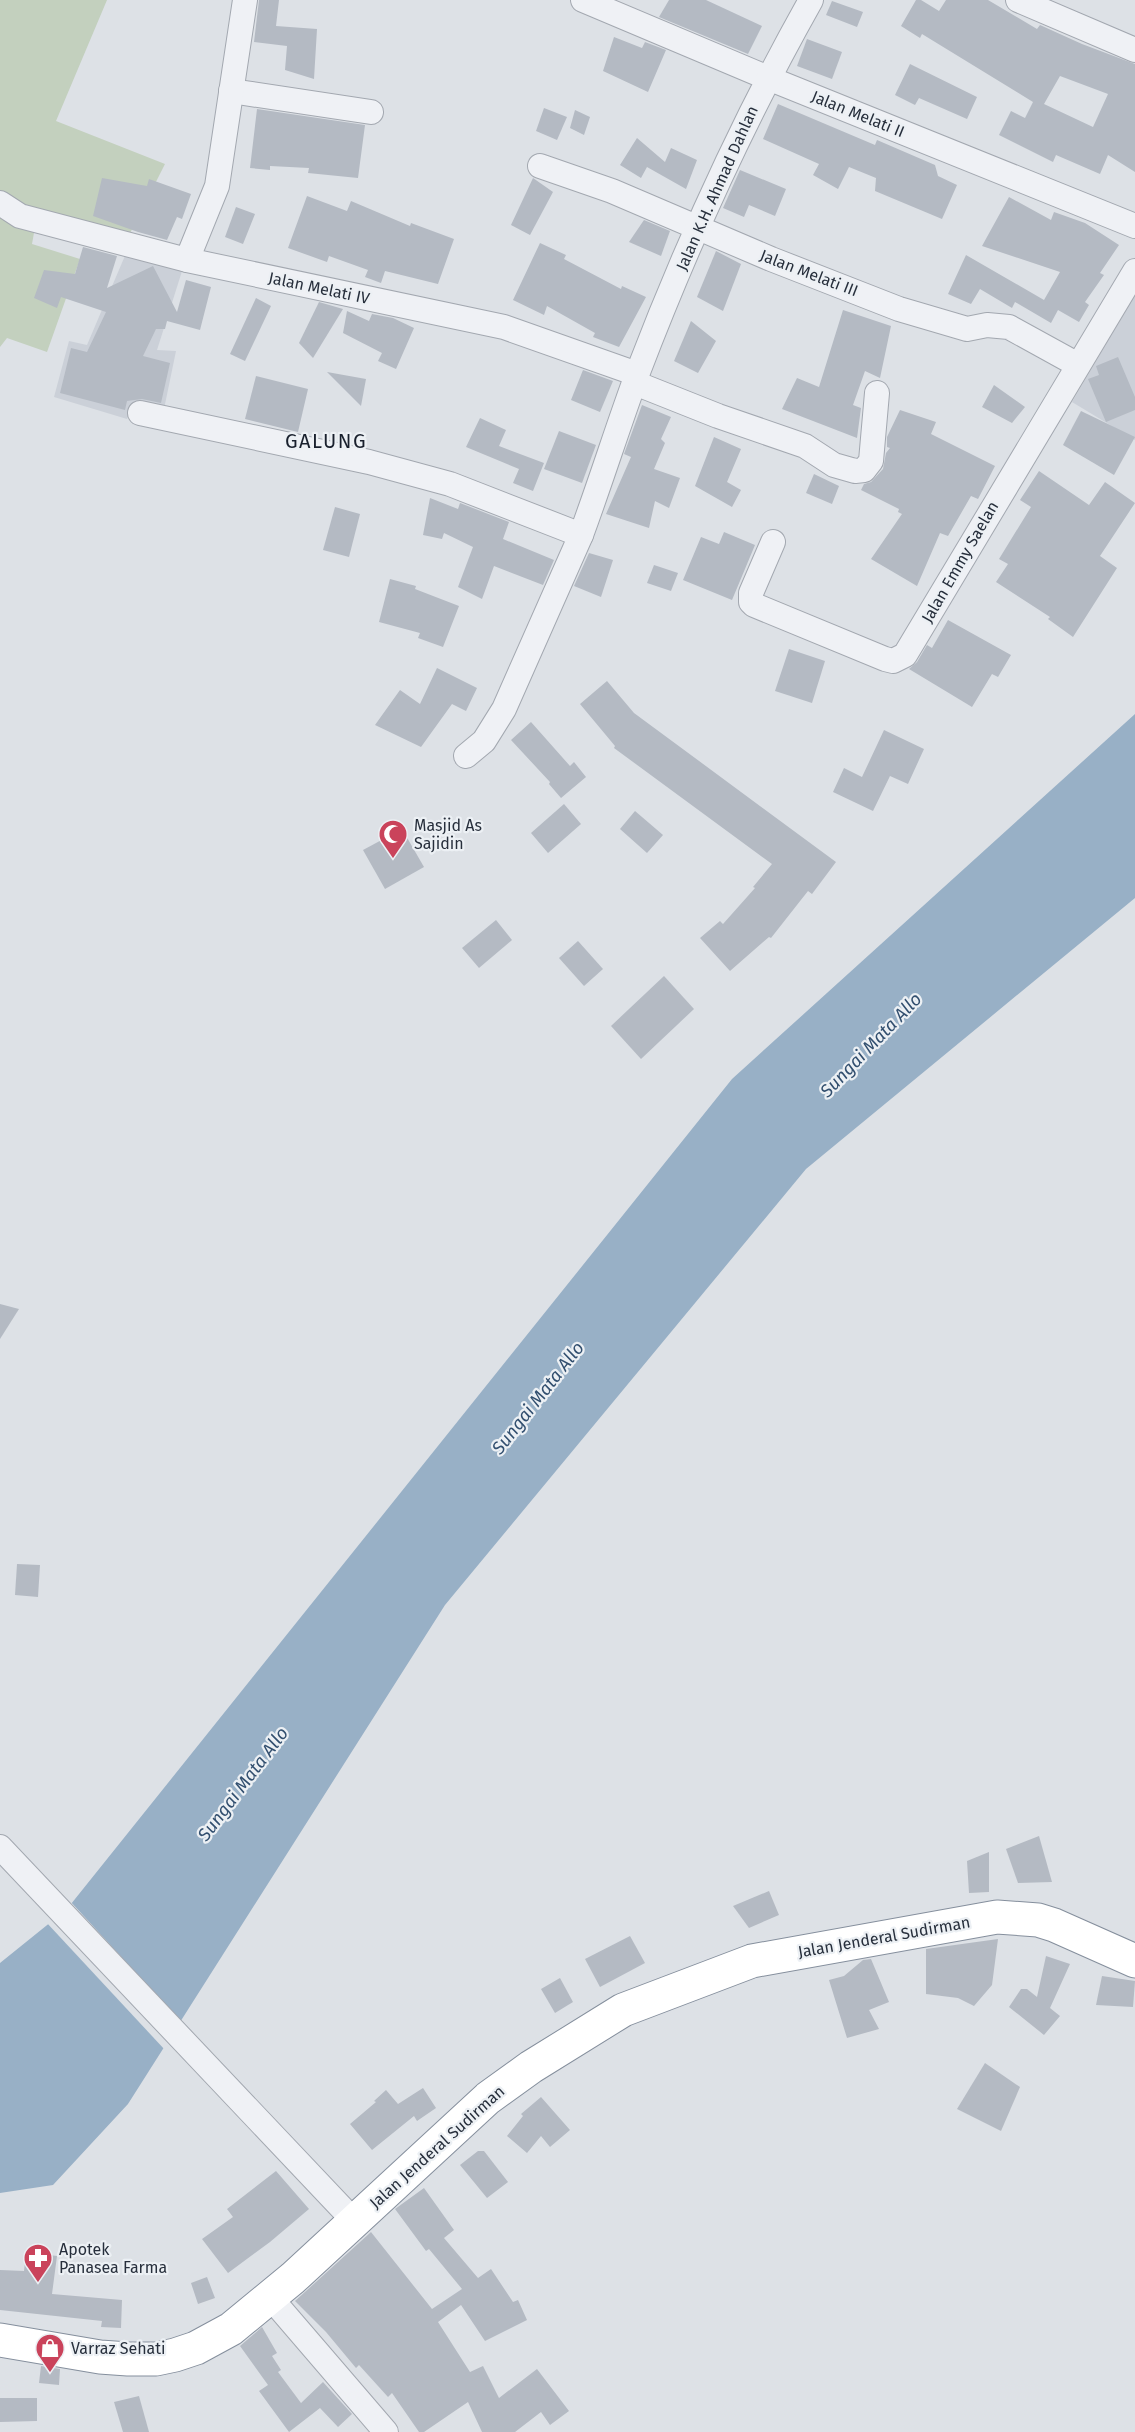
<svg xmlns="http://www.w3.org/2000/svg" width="1135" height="2432" font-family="'Fira Sans',sans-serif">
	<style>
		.built { fill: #cbd0d8 }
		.green { fill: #c3d0be }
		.water { fill: #98b0c6 }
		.pier { fill: #dde1e6 }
		.building { fill: #b4bac3; fill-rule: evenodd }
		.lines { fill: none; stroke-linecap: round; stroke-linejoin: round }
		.minor-casing { stroke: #a3a8b0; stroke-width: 26 }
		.trunk-casing { stroke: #858f9d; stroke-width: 35 }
		.minor { stroke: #eff1f5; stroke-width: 24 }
		.trunk { stroke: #fff; stroke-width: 33 }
		.labels { text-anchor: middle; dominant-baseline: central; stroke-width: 4.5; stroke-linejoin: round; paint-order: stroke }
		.street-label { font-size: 16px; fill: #272f3c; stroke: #ecf0f4 }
		.poi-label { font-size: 16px; fill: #272f3c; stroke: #ecf0f4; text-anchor: start }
		.water-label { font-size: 18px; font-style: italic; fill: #324f6f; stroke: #ecf0f4 }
		.quarter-label { font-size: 20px; letter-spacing: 1.5px; fill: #19202d; stroke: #ecf0f4 }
	</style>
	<rect width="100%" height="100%" fill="#dde1e6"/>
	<g class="built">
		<path d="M127,251L183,268L157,350L176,351L163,414L132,407L127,419L54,397L69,341L87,345Z"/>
		<path d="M1135,295V440L1072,402Z"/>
	</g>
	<path class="green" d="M0,0H107L56,121L165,164L123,247L37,216L32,244L80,259L47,352L7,338L0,347Z"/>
	<path class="water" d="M1135,714V898L806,1169L445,1605L128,2104L53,2185L0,2193V1963L67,1909L732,1079Z"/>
	<path class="pier" d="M70,1901L182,2023L165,2050L46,1922Z"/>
	<g class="building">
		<path d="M259,0H279L276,26L317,29L314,79L285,70L287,46L254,42Z"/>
		<path d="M669,0H706L762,26L748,54L659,17Z"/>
		<path d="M916,0H921L939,11L946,0H988L1037,29L1040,25L1082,44L1135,64V172L1108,155L1100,174L1056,155L1053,162L999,135L1011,111L1025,118L1033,102L922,34L920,38L901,26ZM1060,76L1108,94L1093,127L1044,104Z"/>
		<path d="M832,1L863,12L857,27L826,15Z"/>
		<path d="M614,37L642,48L645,42L666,50L648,92L603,71Z"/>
		<path d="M807,39L842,52L832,79L797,66Z"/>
		<path d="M910,64L977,97L967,119L919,98L915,105L895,95Z"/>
		<path d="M778,104L875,145L877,140L935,165L938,176L957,185L942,219L875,191L876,178L849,167L838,189L813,175L819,164L763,139Z"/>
		<path d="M544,108L567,117L557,140L536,131Z"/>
		<path d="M257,109L365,125L358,178L308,173L309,168L270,166V170L250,168Z"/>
		<path d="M575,110L590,117L584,135L570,128Z"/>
		<path d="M637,138L665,162L671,148L697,160L686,189L647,167L641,178L620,165Z"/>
		<path d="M740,170L786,189L775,216L749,205L744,217L723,208Z"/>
		<path d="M102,178L147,186L149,179L191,194L182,219L177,217L167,240L138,232L93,216Z"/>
		<path d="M533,178L553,192L530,235L511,225Z"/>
		<path d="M307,196L347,211L351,201L410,226L411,223L454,239L438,284L385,271L381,283L365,277L368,270L329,256L327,262L288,248Z"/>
		<path d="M1009,197L1051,220L1054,212L1085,223L1119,245L1100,273L1104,275L1085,302L1089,305L1079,322L1058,310L1051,323L1015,302L1012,308L980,289L971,304L948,294L966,255L1044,300L1060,272L982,246Z"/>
		<path d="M236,207L255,214L243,244L225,237Z"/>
		<path d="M644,220L670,231L661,256L629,242Z"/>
		<path d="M540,243L566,255L564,259L621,289L622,286L646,297L619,347L593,337L595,333L547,306L544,315L513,300Z"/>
		<path d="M83,247L117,256L107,288L153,266L177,312L186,280L211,287L200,330L167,321L165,329H156L143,356L170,363L161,403L142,399L127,401L125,410L60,393L71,348L87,352L106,312L61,297L57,308L34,298L44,270L75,274Z"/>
		<path d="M716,251L741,264L723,311L697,297Z"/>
		<path d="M256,298L271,306L245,361L230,354Z"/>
		<path d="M319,302L343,309L313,358L299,343Z"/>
		<path d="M843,310L891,326L880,378L865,371L853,405L861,408L857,438L782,409L797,378L819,387Z"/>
		<path d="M347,311L369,321L372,314L393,318L414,328L396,369L378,361L382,353L343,333Z"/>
		<path d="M691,321L716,341L698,373L674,361Z"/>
		<path d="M1118,357L1135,397V410L1106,422L1088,379L1099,375L1096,366Z"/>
		<path d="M583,370L613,381L600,412L571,400Z"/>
		<path d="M327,372L366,379L361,406Z"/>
		<path d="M256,376L308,389L298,432L245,419Z"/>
		<path d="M994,385L1025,407L1012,423L982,407Z"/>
		<path d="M642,405L671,417L661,439L665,443L654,469L680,478L669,508L655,501L649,528L606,514L631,457L624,454Z"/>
		<path d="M900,410L936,422L931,434L995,466L978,499L971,496L948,536L940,533L917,586L871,559L902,514L898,512L899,509L861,490L864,484L871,482L883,469L886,453L890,448L887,447V437Z"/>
		<path d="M1081,411L1135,437L1114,475L1063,445Z"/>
		<path d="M480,418L506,430L499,446L544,463L533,491L513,483L519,469L466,447Z"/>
		<path d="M559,431L596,445L582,483L544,469Z"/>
		<path d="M714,437L741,449L727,482L741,490L732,507L695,486Z"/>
		<path d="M1039,471L1089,505L1105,482L1135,503L1100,556L1117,568L1073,637L1048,619L1050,617L996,582L1008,564L999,559L1031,507L1020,500Z"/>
		<path d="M814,474L839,486L832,504L806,493Z"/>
		<path d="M430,498L458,509L460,503L509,522L503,539L554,560L543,585L494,566L482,599L458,587L473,547L444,533L442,539L423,535Z"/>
		<path d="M335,507L360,514L349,557L323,550Z"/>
		<path d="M724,532L755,545L732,600L683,580L701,537L719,544Z"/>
		<path d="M589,553L613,560L601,597L574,586Z"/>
		<path d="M654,565L678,573L671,591L647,583Z"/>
		<path d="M390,579L416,586L415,589L459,606L443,647L418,638L420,633L379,622Z"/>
		<path d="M948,620L1011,655L998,677L992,674L972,707L909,669L917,662L927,645L932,648Z"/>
		<path d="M789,649L825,661L812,703L775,691Z"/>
		<path d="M437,668L477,688L466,711L452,704L421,747L375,725L400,690L420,704Z"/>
		<path d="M607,681L634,713L836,862L812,894L808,891L771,938L769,937L730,971L700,938L720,921L723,924L755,888L753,887L772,864L614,748L615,746L580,704Z"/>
		<path d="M531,722L570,766L574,762L586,777L561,798L549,784L550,782L511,740Z"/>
		<path d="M884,730L924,749L908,784L890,776L873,811L833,792L844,768L862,777Z"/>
		<path d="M564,804L581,824L548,853L531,833Z"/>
		<path d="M635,811L663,835L647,853L620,829Z"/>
		<path d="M402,829L424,867L385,889L363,850Z"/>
		<path d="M496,920L512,940L479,968L462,948Z"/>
		<path d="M578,941L603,969L584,986L559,958Z"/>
		<path d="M664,976L694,1009L641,1059L611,1026Z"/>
		<path d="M0,1304L19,1309L0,1339Z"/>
		<path d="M17,1564L40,1565L38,1597L15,1595Z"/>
		<path d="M1039,1836L1052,1882L1018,1883L1006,1849Z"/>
		<path d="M989,1852V1892L969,1893L967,1861Z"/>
		<path d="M769,1891L779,1915L749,1928L733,1906Z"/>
		<path d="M630,1936L645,1963L600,1987L585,1959Z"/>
		<path d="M998,1939L992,1985L974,2006L958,1998L926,1994V1949Z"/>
		<path d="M1046,1956L1070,1964L1050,2008L1060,2016L1044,2035L1009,2007L1021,1989H1027L1037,1997Z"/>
		<path d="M871,1959L889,2002L869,2010L879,2029L847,2038L829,1980L844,1976L863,1960Z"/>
		<path d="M1102,1976L1135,1981L1133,2007L1096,2005Z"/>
		<path d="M560,1978L573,2002L555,2013L541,1989Z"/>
		<path d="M985,2063L1020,2087L1001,2131L957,2109Z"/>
		<path d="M423,2088L436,2108L417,2121L414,2116L372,2150L350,2124L376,2102L374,2101L386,2090L398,2104Z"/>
		<path d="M541,2097L570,2130L550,2147L541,2136L527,2153L507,2136L523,2116L521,2114Z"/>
		<path d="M478,2151H484L508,2182L487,2198L460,2165Z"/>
		<path d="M276,2171L309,2209L270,2242L228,2273L202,2239L233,2217L227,2209Z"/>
		<path d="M424,2188L454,2230L444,2238L478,2278L491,2269L513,2302L518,2300L527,2320L485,2341L461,2305L438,2322L470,2372L483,2366L499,2398L537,2369L569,2411L550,2425L541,2412L515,2432H482L468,2402L424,2432H419L392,2393L388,2397L359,2365L356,2368L326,2332L295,2301L371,2232L432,2309L462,2289L429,2249L426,2251L395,2209Z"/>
		<path d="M26,2252L57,2256L52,2294L122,2300L121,2328L101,2327L102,2321L0,2310V2270L24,2271Z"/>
		<path d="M207,2277L215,2298L198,2304L191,2283Z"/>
		<path d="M262,2327L277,2353L272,2356L281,2370L278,2372L301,2403L323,2382L352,2414L338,2427L320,2408L289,2432L259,2391L268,2385L240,2346Z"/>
		<path d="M41,2366L60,2369L59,2385L39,2383Z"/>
		<path d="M139,2396L149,2432H123L114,2402Z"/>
		<path d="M0,2398H37V2421L0,2422Z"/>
	</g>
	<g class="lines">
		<g class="minor-casing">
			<g id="minor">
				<path d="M583,0L768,78L1135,226"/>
				<path d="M1018,0L1135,50"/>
				<path d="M231,91L371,112"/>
				<path d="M540,166L612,191L771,259L899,309L967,329L987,325L1009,327L1078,365"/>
				<path d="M0,203L20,216L187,260L504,327L637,374"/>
				<path d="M187,260L217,186L245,0"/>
				<path d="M635,383L718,416L805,446L834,465L855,471L864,470L871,461L877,393"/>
				<path d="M140,413L369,462L450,484L581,535C601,481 618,426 638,372C687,244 744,119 811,0"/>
				<path d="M773,542L751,593V602L754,605L885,659L893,661L905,655L1135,271"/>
				<path d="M466,756L484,741L504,709L581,535"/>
				<path d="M0,1847L355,2222"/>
				<path d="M270,2297L386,2432"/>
			</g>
		</g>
		<g class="trunk-casing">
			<path id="trunk" d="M0,2340L100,2357L128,2359H156L175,2355L196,2348L231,2329L293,2278L488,2098L531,2067L623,2010L752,1961L997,1917L1038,1920L1054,1925L1135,1961"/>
		</g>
		<use href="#minor" class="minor"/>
		<use href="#trunk" class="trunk"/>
	</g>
	<defs>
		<g id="mosque-pin" transform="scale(1.5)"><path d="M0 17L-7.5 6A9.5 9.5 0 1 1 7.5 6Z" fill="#ca435b" stroke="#ecf0f4"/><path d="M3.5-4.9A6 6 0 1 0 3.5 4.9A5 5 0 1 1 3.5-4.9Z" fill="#fff"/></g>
		<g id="pharmacy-pin" transform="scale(1.5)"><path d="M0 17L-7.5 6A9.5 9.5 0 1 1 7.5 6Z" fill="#ca435b" stroke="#ecf0f4"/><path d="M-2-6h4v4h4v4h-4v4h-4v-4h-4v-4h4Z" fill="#fff"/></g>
		<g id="shop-pin" transform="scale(1.5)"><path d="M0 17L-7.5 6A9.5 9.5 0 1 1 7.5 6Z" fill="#ca435b" stroke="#ecf0f4"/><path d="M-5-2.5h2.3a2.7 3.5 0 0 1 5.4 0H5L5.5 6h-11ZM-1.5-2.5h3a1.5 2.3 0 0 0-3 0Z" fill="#fff"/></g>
	</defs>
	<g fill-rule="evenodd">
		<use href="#mosque-pin" x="393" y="834"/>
		<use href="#pharmacy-pin" x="38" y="2258"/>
		<use href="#shop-pin" x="50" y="2348"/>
	</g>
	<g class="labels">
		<g class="street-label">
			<text transform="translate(858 114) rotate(22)">Jalan Melati II</text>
			<text transform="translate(717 188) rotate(-66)">Jalan K.H. Ahmad Dahlan</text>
			<text transform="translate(809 273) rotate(21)">Jalan Melati III</text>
			<text transform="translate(319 288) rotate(12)">Jalan Melati IV</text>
			<text transform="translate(960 562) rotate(-60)">Jalan Emmy Saelan</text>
			<text transform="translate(884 1937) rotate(-10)">Jalan Jenderal Sudirman</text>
			<text transform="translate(437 2147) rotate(-42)">Jalan Jenderal Sudirman</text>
		</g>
		<g class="poi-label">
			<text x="414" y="825">Masjid As<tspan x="414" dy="18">Sajidin</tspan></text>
			<text x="59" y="2249">Apotek<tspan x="59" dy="18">Panasea Farma</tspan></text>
			<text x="71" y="2348">Varraz Sehati</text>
		</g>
		<g class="water-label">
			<text transform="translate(871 1045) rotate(-46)">Sungai Mata Allo</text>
			<text transform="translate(538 1398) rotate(-52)">Sungai Mata Allo</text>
			<text transform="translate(243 1784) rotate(-53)">Sungai Mata Allo</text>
		</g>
		<g class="quarter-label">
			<text x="326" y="441">GALUNG</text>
		</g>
	</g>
</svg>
